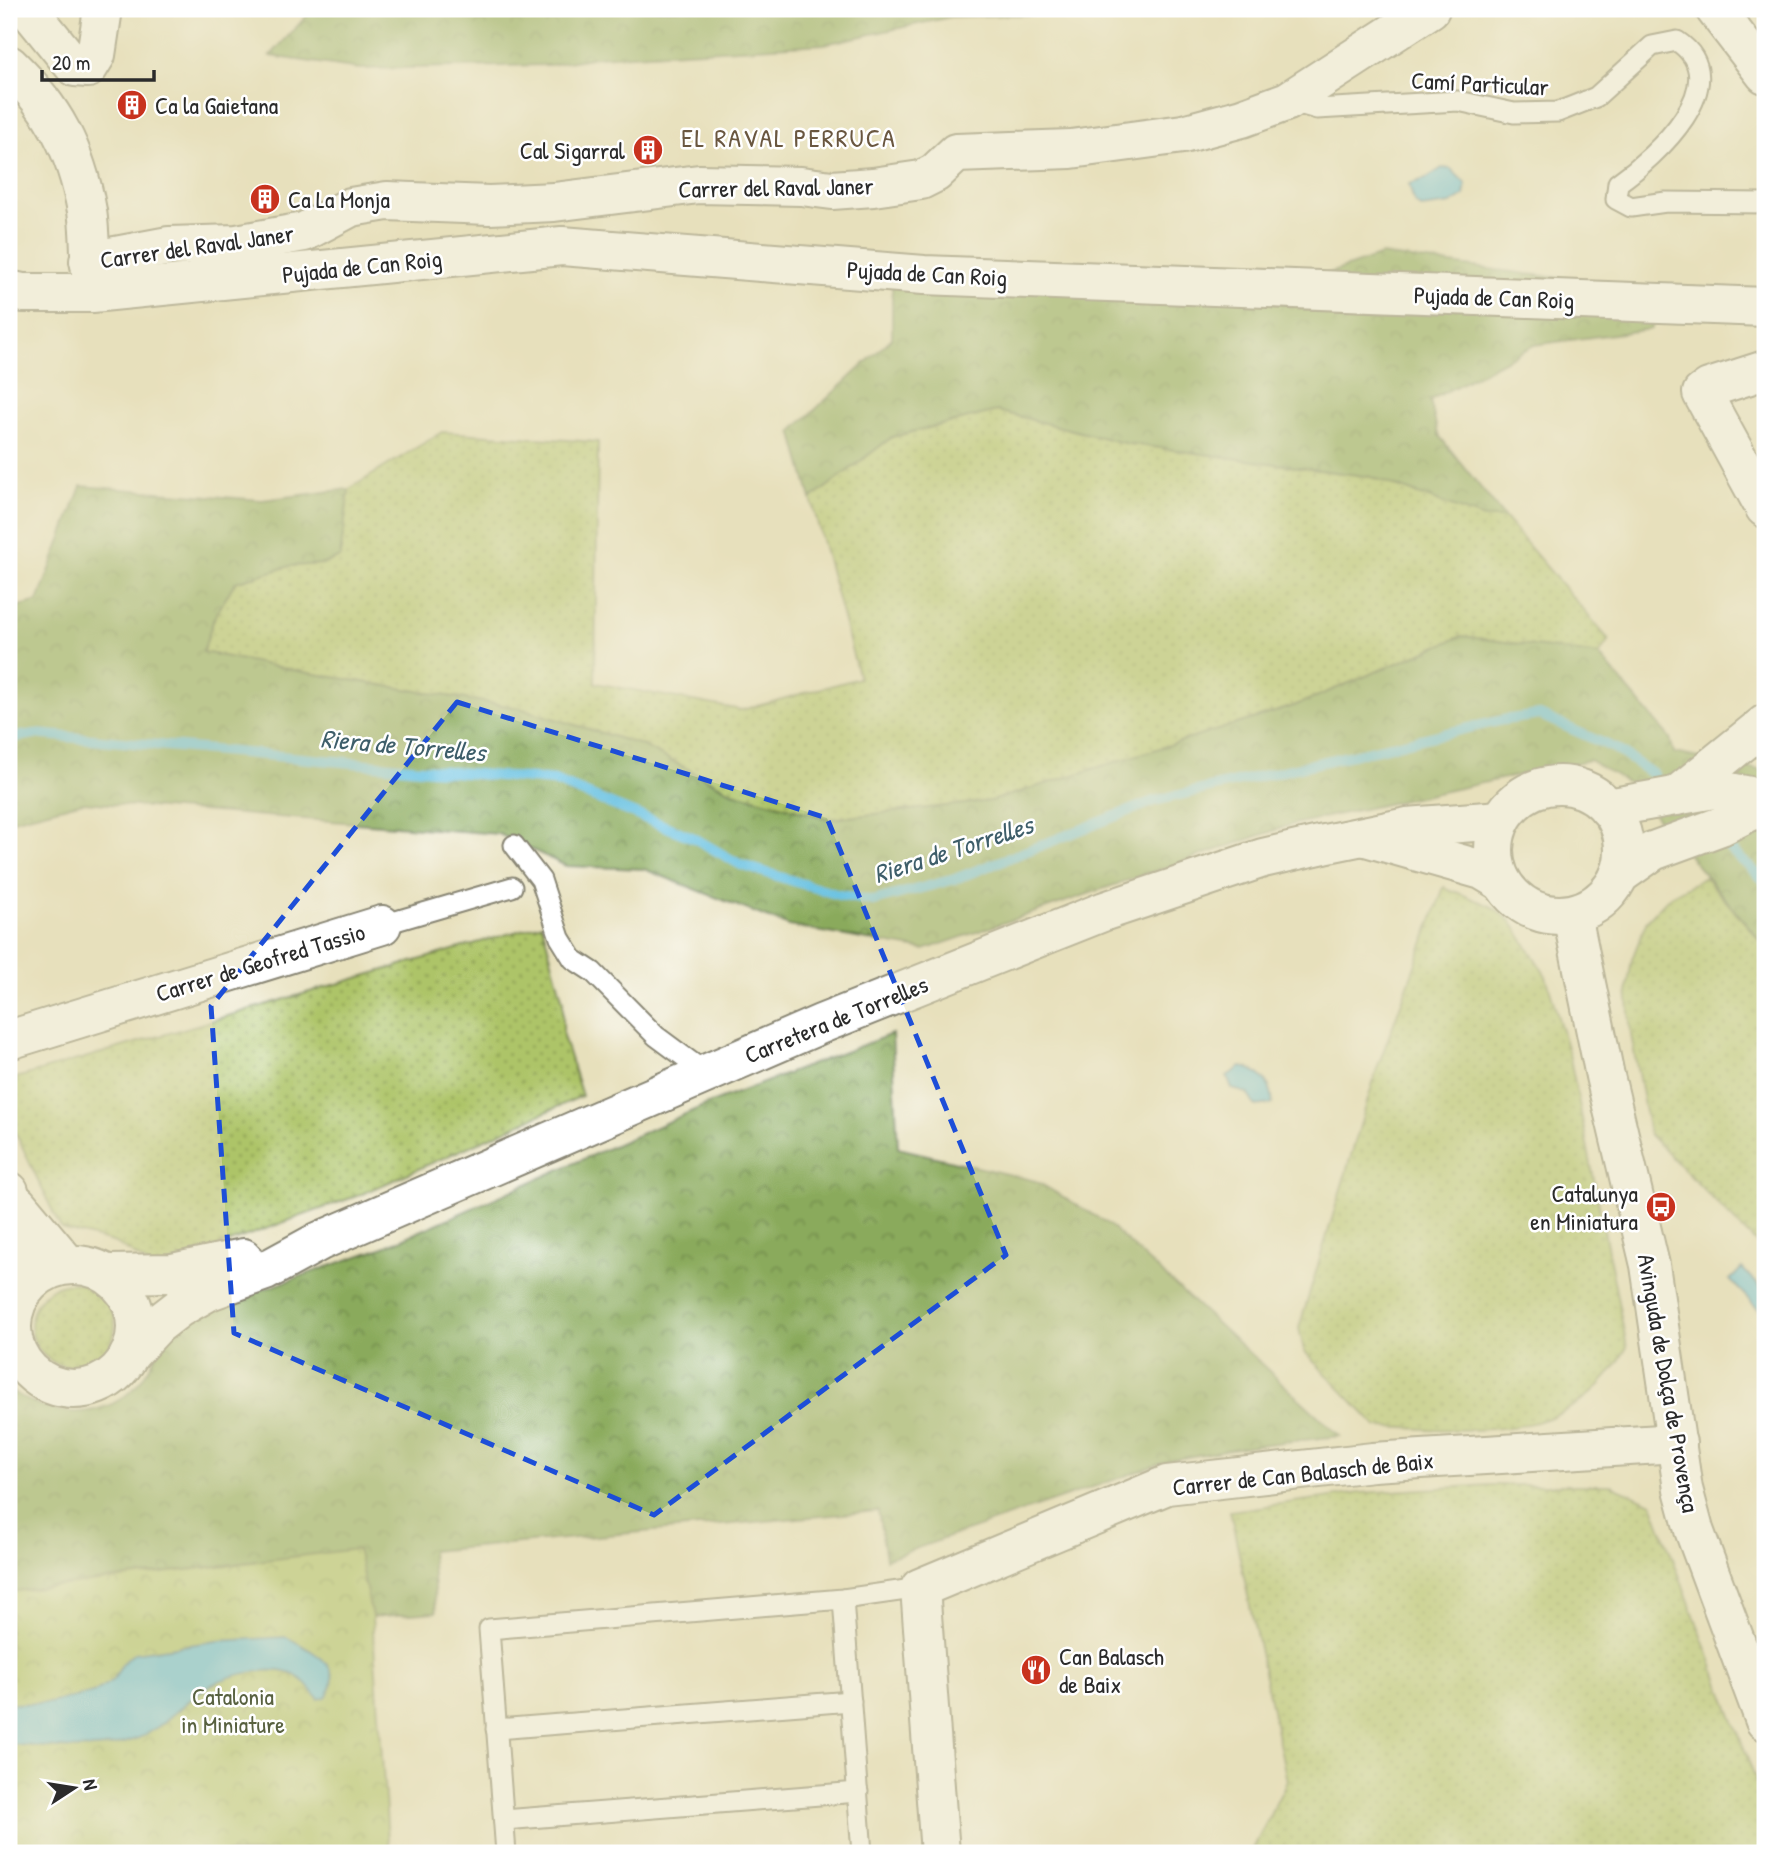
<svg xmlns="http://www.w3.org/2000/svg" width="1774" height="1862" font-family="'Patrick Hand',sans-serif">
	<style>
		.grass { fill: url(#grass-dots); stroke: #6c784a; stroke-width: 2 }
		.forest { fill: url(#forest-crowns); stroke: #5a6a44; stroke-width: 2 }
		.park { fill: url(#park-crowns); stroke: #6c784a; stroke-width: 2 }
		.water { fill: #61bedf; stroke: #467485; stroke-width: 2 }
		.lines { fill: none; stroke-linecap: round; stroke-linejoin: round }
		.stream { stroke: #61bedf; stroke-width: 10 }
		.service-casing { stroke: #898674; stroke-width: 23 }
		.minor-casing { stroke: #898674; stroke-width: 42 }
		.primary-casing { stroke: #898674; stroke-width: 42 }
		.service { stroke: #fff; stroke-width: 19 }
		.minor { stroke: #fff; stroke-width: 38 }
		.primary { stroke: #fff; stroke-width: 38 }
		.marked { fill: none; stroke: #1d4ed8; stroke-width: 5; stroke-dasharray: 14 9; stroke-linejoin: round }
		.labels { text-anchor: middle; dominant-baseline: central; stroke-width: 5; stroke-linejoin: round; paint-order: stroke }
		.street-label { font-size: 24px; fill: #2b2b2b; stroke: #fff }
		.poi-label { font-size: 24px; fill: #2b2b2b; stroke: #fff; text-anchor: start }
		.park-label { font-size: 24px; fill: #586140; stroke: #fff }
		.neighbourhood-label { font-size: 26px; letter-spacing: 2px; fill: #6a5740; stroke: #fff }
		.water-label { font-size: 26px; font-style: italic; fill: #3e5e6a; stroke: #fff }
	</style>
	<defs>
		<pattern id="grass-dots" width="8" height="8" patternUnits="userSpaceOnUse" patternTransform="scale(1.75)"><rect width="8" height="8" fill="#adc468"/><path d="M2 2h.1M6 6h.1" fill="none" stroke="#8d9f56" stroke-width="1.8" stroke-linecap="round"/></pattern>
		<pattern id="forest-crowns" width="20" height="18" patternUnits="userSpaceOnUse" patternTransform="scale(1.75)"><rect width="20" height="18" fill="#8aaa5c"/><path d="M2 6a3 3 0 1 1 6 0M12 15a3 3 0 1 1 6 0" fill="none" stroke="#718b4c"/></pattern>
		<pattern id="park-crowns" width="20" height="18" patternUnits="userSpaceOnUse" patternTransform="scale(1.75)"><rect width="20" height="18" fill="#adc468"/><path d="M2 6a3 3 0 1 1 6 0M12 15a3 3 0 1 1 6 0" fill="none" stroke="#8d9f56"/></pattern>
	</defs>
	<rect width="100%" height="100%" fill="#fff"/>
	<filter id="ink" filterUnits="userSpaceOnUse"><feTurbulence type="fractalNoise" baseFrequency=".0143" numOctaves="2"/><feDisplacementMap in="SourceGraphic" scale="14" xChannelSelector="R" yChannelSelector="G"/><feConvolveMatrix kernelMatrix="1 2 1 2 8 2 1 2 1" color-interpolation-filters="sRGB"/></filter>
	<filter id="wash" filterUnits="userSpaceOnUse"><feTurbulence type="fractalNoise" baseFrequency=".00686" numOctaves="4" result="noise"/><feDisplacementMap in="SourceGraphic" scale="28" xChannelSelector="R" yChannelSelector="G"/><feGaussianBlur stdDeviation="1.57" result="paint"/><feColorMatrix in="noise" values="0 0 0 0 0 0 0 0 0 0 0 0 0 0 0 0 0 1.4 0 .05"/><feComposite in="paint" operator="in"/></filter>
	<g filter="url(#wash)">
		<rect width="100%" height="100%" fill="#e7e0bc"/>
		<g class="grass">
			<path d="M997,411L1124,443L1371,477L1484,518H1505L1609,640L1599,655L1462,636L1294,706L991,801L830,819L732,792L641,745L519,708L303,672L203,652L214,618L235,582L290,566L323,564L340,557L349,489L442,432L598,442L595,683L742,710L859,678L811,499L892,437Z"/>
			<path d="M1705,877L1765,946V1252L1649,1134L1631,1035L1627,989L1632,959L1647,920L1670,896Z"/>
			<path d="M1444,887L1493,907L1511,921L1546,976L1570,1058L1627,1347C1573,1449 1474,1429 1377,1427L1304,1351L1299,1328L1378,1066Z"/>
			<path d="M542,924L563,1002V1036L582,1096L362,1194L155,1269L116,1243L61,1229L9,1119V1080Z"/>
			<circle cx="73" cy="1325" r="42"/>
			<path d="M1489,1485H1611L1652,1503L1765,1804V1853H1243L1253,1849L1287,1781L1230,1511L1360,1493Z"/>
		</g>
		<g class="forest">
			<path d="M313,9H1104L1069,13L951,17L825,44L596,57L551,65L360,69L270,56Z"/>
			<path d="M1381,255L1668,292L1651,329L1534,345L1430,400L1438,434L1505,518H1484L1371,477L1124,443L997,411L892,437L811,499L792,431L892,338V267L1327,274Z"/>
			<path d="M81,486L262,500L349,489L340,557L323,564L290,566L235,582L214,618L203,652L303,672L519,708L641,745L732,792L830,819L991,801L1294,706L1462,636L1599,655L1670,738L1674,753L1765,771V946L1627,782L1589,760L1290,825L924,950L789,926L644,869L566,866L499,834L83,802L9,821V609L38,601Z"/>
			<path d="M892,1034L898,1148L1036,1181L1107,1223L1340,1436L1249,1446L1171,1460L886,1559L878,1511L431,1551L436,1612L372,1617L357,1549L9,1592V1389C55,1422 117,1423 149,1368C160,1349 161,1333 179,1319L384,1247L708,1104Z"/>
		</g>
		<path class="park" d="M357,1549L372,1617L389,1853H9V1592Z"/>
		<g class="water">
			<path d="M1442,168L1451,169L1466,184L1464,196L1451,204L1421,208L1414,202L1409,184L1425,179Z"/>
			<path d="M1241,1067C1258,1068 1275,1087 1272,1104L1255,1106L1247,1093L1232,1089L1227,1076Z"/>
			<path d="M1742,1268L1765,1292V1316L1730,1280Z"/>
			<path d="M286,1637C310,1649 348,1667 326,1697L319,1699C313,1693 308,1684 301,1679C281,1662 230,1674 209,1686C183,1700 165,1728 136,1739C96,1755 51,1747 9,1744V1704L49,1703L93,1693L114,1679L122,1664L134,1653L217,1641Z"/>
		</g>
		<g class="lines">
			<g class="stream">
				<path d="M9,738L35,734L554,781L694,838L741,865L839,895L873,901L955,879L1154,801L1503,720L1540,715L1616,749L1654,775"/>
				<path d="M1721,841L1765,881"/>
			</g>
		</g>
	</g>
	<g filter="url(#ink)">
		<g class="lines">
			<g class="service-casing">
				<g id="service">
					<path d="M1288,101L1317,109L1458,101L1514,113L1558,112L1596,97L1652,46L1677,41C1738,82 1655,157 1618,183L1616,199L1631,207L1666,202L1765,203"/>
					<path d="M514,845L541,880L560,938L573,959L593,972L656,1036L706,1073"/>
					<path d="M382,925L512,887"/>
					<path d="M843,1599L862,1853"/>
					<path d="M496,1729L851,1701"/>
					<path d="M504,1820L858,1792"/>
					<path d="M506,1853L489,1629L843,1599L920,1588"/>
				</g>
			</g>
			<g class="minor-casing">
				<g id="minor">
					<path d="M28,9L75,67L88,68L96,55L103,9"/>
					<path d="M1715,9L1765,74"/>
					<path d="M9,65C54,108 76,150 87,211C91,235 89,263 92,287"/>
					<path d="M89,261L169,246L237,244L304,232L351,207L387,201L489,205L554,202L699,184L801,186L832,190L873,187L921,180L935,173L956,153L1071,149L1183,134L1242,118L1288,101L1430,9"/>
					<path d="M9,290L23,293H92L562,246L924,275L1765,307"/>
					<path d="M1765,370L1709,388L1702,393L1765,508"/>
					<path d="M1676,796L1765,724"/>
					<path d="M1572,915L1605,1076L1650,1265L1683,1489L1694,1530L1765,1721"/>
					<path d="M9,1040L382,925"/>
					<path d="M9,1191L32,1281"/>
					<path d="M17,1204L68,1265"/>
					<path d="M940,1853L920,1588L1167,1485L1373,1462L1677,1443"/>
				</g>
			</g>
			<g class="primary-casing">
				<g id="primary">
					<circle cx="1559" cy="850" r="65"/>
					<path d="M1608,808L1714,789L1765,799"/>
					<path d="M1366,837L1482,870L1502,882"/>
					<path d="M1619,875L1653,851L1721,826L1765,804"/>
					<circle cx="74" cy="1327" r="62"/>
					<path d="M108,1274L172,1273L243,1258"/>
					<path d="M129,1355L157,1325L179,1308L209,1291L265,1271L320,1241L821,1024L1105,911L1263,858L1324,844L1407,827L1501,820"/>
				</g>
			</g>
			<use href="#service" class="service"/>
			<use href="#minor" class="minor"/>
			<use href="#primary" class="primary"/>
		</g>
	</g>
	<path d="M0 0H1774V1862H0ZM457,702L827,818L1006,1255L654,1515L234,1333L211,1006Z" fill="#e7e0bc" fill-opacity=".55" fill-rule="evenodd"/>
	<path class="marked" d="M457,702L827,818L1006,1255L654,1515L234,1333L211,1006Z"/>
	<defs>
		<g id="building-disc" transform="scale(1.575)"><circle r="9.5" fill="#c8321e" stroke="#fff"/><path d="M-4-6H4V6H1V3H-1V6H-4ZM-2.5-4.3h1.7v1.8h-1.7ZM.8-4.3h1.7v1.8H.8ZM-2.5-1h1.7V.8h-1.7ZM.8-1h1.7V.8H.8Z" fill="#fff"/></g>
		<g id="bus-disc" transform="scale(1.575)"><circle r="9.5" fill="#c8321e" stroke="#fff"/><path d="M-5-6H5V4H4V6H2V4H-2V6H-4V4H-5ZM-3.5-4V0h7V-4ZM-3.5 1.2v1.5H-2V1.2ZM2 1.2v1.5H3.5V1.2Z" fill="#fff"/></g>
		<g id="restaurant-disc" transform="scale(1.575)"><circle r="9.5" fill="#c8321e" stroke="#fff"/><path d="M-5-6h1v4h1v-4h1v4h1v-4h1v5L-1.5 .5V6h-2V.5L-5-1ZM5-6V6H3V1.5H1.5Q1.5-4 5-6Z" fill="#fff"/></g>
	</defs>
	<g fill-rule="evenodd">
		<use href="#building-disc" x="132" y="105"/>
		<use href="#building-disc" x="648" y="150"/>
		<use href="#building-disc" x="265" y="199"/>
		<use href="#bus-disc" x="1661" y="1207"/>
		<use href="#restaurant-disc" x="1036" y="1670"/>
	</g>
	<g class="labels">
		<g class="street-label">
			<text transform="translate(1480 83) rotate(3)">Camí Particular</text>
			<text transform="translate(776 187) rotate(-1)">Carrer del Raval Janer</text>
			<text transform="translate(197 246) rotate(-8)">Carrer del Raval Janer</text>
			<text transform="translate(362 266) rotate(-6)">Pujada de Can Roig</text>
			<text transform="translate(927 273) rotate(3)">Pujada de Can Roig</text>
			<text transform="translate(1494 297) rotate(2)">Pujada de Can Roig</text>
			<text transform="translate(260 962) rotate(-17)">Carrer de Geofred Tassio</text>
			<text transform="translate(836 1019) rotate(-22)">Carretera de Torrelles</text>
			<text transform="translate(1669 1383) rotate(80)">Avinguda de Dolça de Provença</text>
			<text transform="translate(1303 1473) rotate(-6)">Carrer de Can Balasch de Baix</text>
		</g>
		<g class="poi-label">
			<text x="155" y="105">Ca la Gaietana</text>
			<text x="625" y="150" text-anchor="end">Cal Sigarral</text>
			<text x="288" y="199">Ca La Monja</text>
			<text x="1638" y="1193" text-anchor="end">Catalunya<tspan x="1638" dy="28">en Miniatura</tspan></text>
			<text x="1059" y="1656">Can Balasch<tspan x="1059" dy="28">de Baix</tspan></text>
		</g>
		<g class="park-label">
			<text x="233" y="1696">Catalonia<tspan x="233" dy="28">in Miniature</tspan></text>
		</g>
		<g class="neighbourhood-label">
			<text x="789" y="137">EL RAVAL PERRUCA</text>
		</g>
		<g class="water-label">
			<text transform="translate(403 745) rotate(5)">Riera de Torrelles</text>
			<text transform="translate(953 849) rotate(-18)">Riera de Torrelles</text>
		</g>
	</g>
	<rect width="1774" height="1862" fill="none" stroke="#fff" stroke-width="35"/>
	<g transform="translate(74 1788) rotate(78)" stroke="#ffffff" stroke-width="5" paint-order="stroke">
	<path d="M0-5L12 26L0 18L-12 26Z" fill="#2b2b2b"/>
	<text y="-10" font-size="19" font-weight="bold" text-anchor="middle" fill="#2b2b2b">N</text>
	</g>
	<path d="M42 70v10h112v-10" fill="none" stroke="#2b2b2b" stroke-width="3.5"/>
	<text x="52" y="70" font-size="21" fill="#2b2b2b" stroke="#ffffff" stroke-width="5" paint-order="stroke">20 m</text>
</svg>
